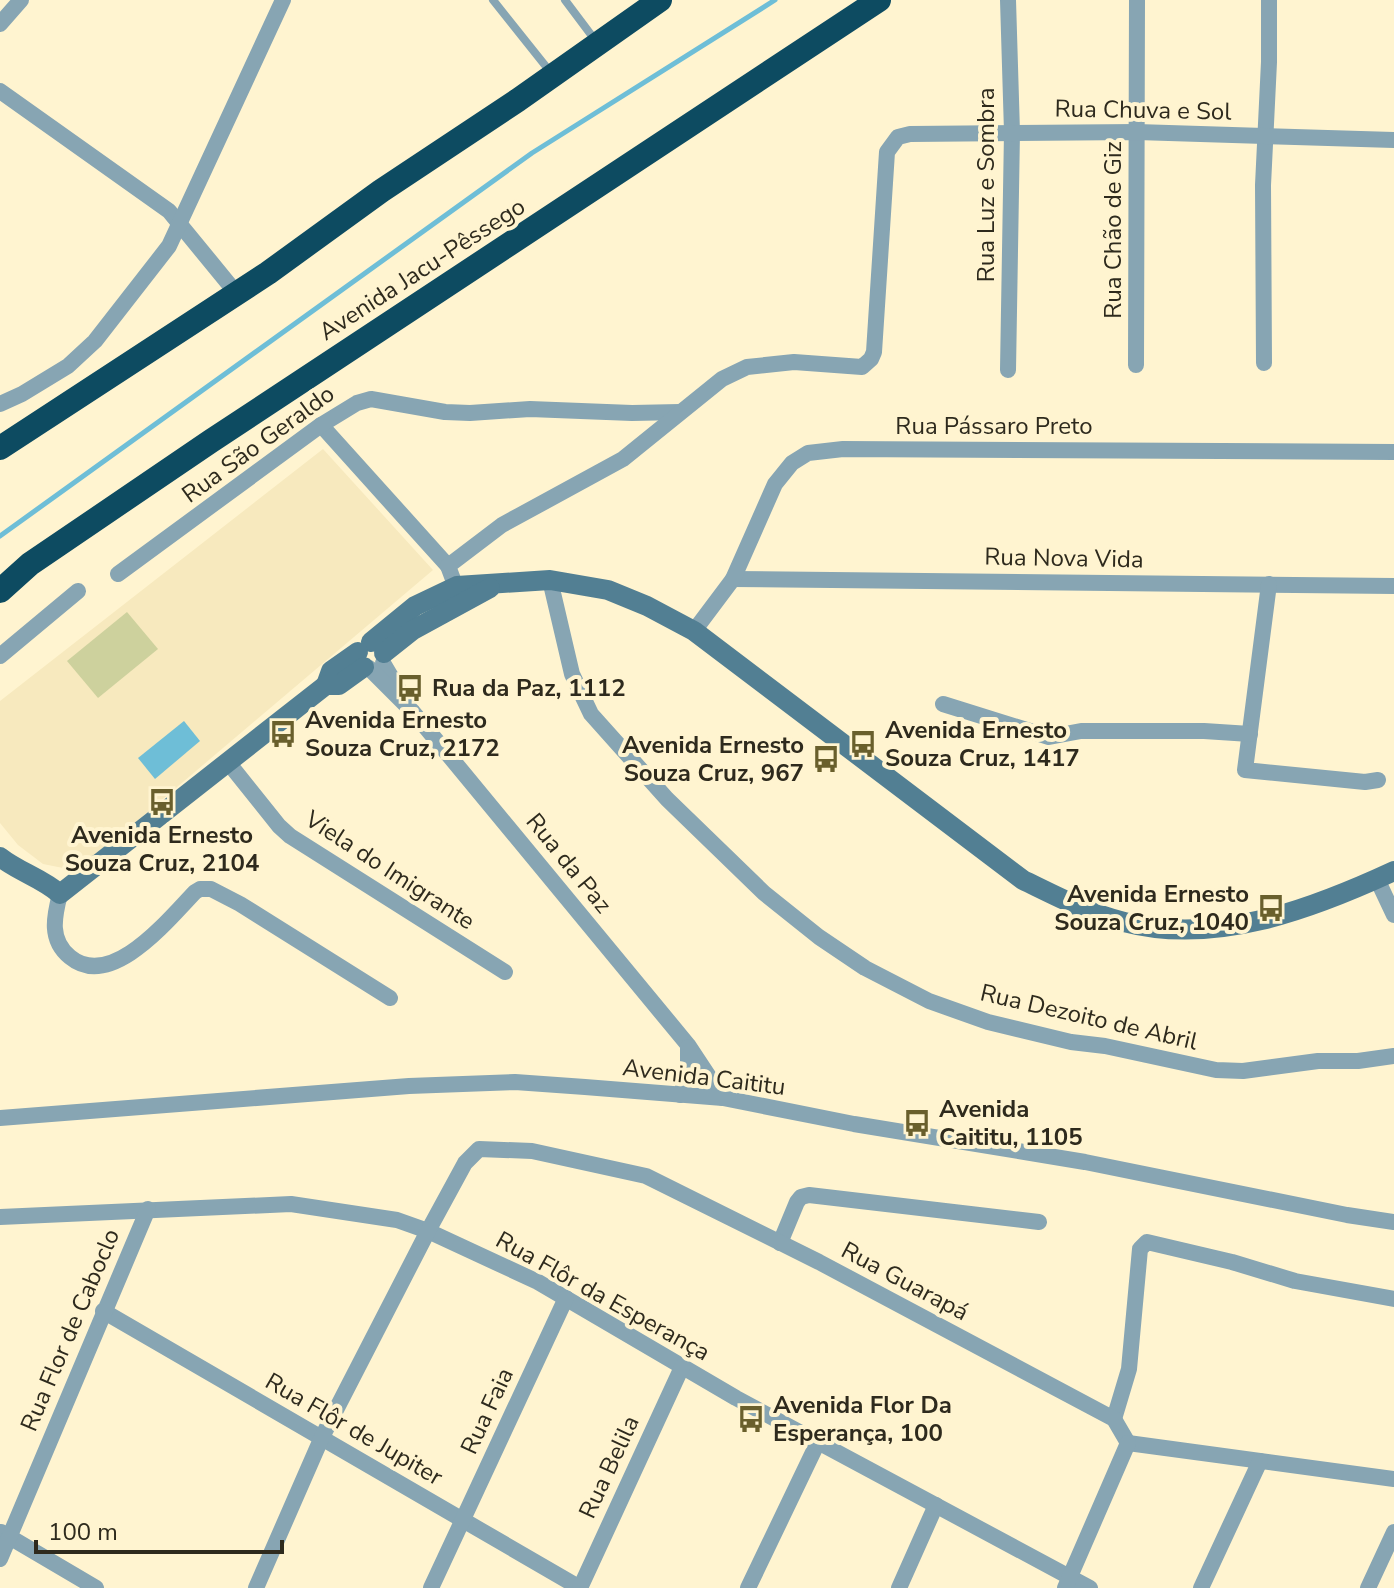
<svg xmlns="http://www.w3.org/2000/svg" width="1394" height="1588" font-family="'Nunito Sans',sans-serif">
	<style>
		.built { fill: #f7e9be }
		.green { fill: #cdd19d }
		.water { fill: #6ebed7 }
		.lines { fill: none; stroke-linecap: round; stroke-linejoin: round }
		.stream { stroke: #6ebed7; stroke-width: 5 }
		.lane { stroke: #87a5b3; stroke-width: 8 }
		.street { stroke: #87a5b3; stroke-width: 16 }
		.secondary { stroke: #527f93; stroke-width: 20 }
		.highway { stroke: #0d4b61; stroke-width: 24 }
		.labels { text-anchor: middle; dominant-baseline: central; stroke-width: 8; stroke-linejoin: round; paint-order: stroke }
		.street-label { font-size: 24px; fill: #2e2a1d; stroke: #fff4d0 }
		.poi-label { font-size: 24px; font-weight: bold; fill: #2e2a1d; stroke: #fff4d0; text-anchor: start }
	</style>
	<rect width="100%" height="100%" fill="#fff4d0"/>
	<path class="built" d="M323,449L433,570L78,871L43,864L18,845L0,823V701Z"/>
	<path class="green" d="M127,612L158,649L98,698L67,661Z"/>
	<path class="water" d="M184,721L200,741L155,779L138,758Z"/>
	<g class="lines">
		<path class="stream" d="M0,536L532,153L775,0"/>
		<g class="lane">
			<path d="M493,0L552,74"/>
			<path d="M565,0L595,40"/>
		</g>
		<g class="street">
			<path d="M0,24L21,0"/>
			<path d="M0,91L169,211L237,294"/>
			<path d="M1264,363L1263,185L1269,62V0"/>
			<path d="M1136,365L1137,0"/>
			<path d="M1008,370L1012,132L1008,0"/>
			<path d="M0,404L22,394L68,366L95,341L169,246L283,0"/>
			<path d="M321,425L448,566"/>
			<path d="M118,574L321,425L357,403L371,399L445,412L470,413L530,409L632,413L680,412"/>
			<path d="M733,579L1394,586"/>
			<path d="M550,580L572,674L591,714L667,799L764,893L819,937L865,968L929,1001L988,1022L1071,1042L1105,1046L1216,1070L1243,1071L1318,1061H1358L1394,1056"/>
			<path d="M1269,584L1245,770L1365,782L1378,780"/>
			<path d="M460,598L448,566L502,525L623,459L722,379L747,367L794,362L862,367L871,359L874,352L887,152L898,137L910,134L1137,132L1394,140"/>
			<path d="M694,631L733,579L775,484L792,463L808,453L843,449L1394,452"/>
			<path d="M0,656L78,591"/>
			<path d="M383,663L399,690"/>
			<path d="M369,668L413,712L688,1045L723,1098"/>
			<path d="M943,704L1049,737L1081,731H1204L1250,734"/>
			<path d="M227,761L279,826L290,836L505,972"/>
			<path d="M1377,879L1394,915"/>
			<path d="M60,894C54,917 49,940 70,957C111,991 168,920 195,892L200,889H211L240,904L390,998"/>
			<path d="M680,1095L688,1076V1047"/>
			<path d="M0,1118L409,1086L515,1082L585,1087L723,1098L854,1124L1085,1162L1347,1215L1394,1222"/>
			<path d="M0,1217L291,1204L397,1220L428,1231L538,1282L736,1398L1090,1588"/>
			<path d="M780,1243L797,1202L801,1197L809,1195L1039,1222"/>
			<path d="M103,1311L580,1588"/>
			<path d="M1114,1419L1129,1369L1140,1249L1147,1242L1232,1262L1295,1281L1394,1299"/>
			<path d="M1128,1443L1394,1479"/>
			<path d="M1,1532L96,1588"/>
			<path d="M0,1559L148,1209"/>
			<path d="M256,1588L322,1437L428,1231L465,1163L479,1149L532,1151L646,1176L819,1262L1114,1419L1128,1443"/>
			<path d="M431,1588L566,1298"/>
			<path d="M580,1588L682,1367"/>
			<path d="M748,1588L818,1442"/>
			<path d="M899,1588L936,1505"/>
			<path d="M1065,1588L1128,1443"/>
			<path d="M1201,1588L1260,1461"/>
			<path d="M1368,1588L1394,1532"/>
		</g>
		<g class="secondary">
			<path d="M371,642L415,606L457,586L550,580L608,590L647,606L694,631L1023,880C1056,896 1088,913 1124,922C1215,946 1312,909 1394,871"/>
			<path d="M384,653L413,630L490,588"/>
			<path d="M326,685L331,671L358,652"/>
			<path d="M0,857C19,872 42,878 60,894L326,685H339L364,667"/>
		</g>
		<g class="highway">
			<path d="M0,448L268,273L381,191L518,100L660,0"/>
			<path d="M0,591L30,564L211,441L879,0"/>
		</g>
	</g>
	<defs>
		<g id="bus-bare" transform="scale(2.16)"><path d="M-5-6H5V4H4V6H2V4H-2V6H-4V4H-5ZM-3.5-4V0h7V-4ZM-3.5 1.2v1.5H-2V1.2ZM2 1.2v1.5H3.5V1.2Z" fill="#695f2c" stroke="#fff4d0" stroke-width="2.5" paint-order="stroke"/></g>
	</defs>
	<g fill-rule="evenodd">
		<use href="#bus-bare" x="410" y="688"/>
		<use href="#bus-bare" x="283" y="734"/>
		<use href="#bus-bare" x="863" y="744"/>
		<use href="#bus-bare" x="826" y="759"/>
		<use href="#bus-bare" x="162" y="802"/>
		<use href="#bus-bare" x="1271" y="908"/>
		<use href="#bus-bare" x="917" y="1123"/>
		<use href="#bus-bare" x="751" y="1419"/>
	</g>
	<g class="labels">
		<g class="street-label">
			<text transform="translate(1143 110) rotate(1)">Rua Chuva e Sol</text>
			<text transform="translate(986 185) rotate(-90)">Rua Luz e Sombra</text>
			<text transform="translate(1113 230) rotate(-90)">Rua Chão de Giz</text>
			<text transform="translate(422 269) rotate(-33)">Avenida Jacu-Pêssego</text>
			<text x="994" y="426">Rua Pássaro Preto</text>
			<text transform="translate(258 444) rotate(-36)">Rua São Geraldo</text>
			<text transform="translate(1064 558) rotate(1)">Rua Nova Vida</text>
			<text transform="translate(569 863) rotate(51)">Rua da Paz</text>
			<text transform="translate(390 870) rotate(33)">Viela do Imigrante</text>
			<text transform="translate(1089 1017) rotate(13)">Rua Dezoito de Abril</text>
			<text transform="translate(704 1077) rotate(7)">Avenida Caititu</text>
			<text transform="translate(905 1281) rotate(28)">Rua Guarapá</text>
			<text transform="translate(603 1296) rotate(29)">Rua Flôr da Esperança</text>
			<text transform="translate(70 1330) rotate(-67)">Rua Flor de Caboclo</text>
			<text transform="translate(487 1411) rotate(-65)">Rua Faia</text>
			<text transform="translate(354 1429) rotate(30)">Rua Flôr de Jupiter</text>
			<text transform="translate(609 1467) rotate(-65)">Rua Belila</text>
		</g>
		<g class="poi-label">
			<text x="432" y="688">Rua da Paz, 1112</text>
			<text x="305" y="720">Avenida Ernesto<tspan x="305" dy="28">Souza Cruz, 2172</tspan></text>
			<text x="885" y="730">Avenida Ernesto<tspan x="885" dy="28">Souza Cruz, 1417</tspan></text>
			<text x="804" y="745" text-anchor="end">Avenida Ernesto<tspan x="804" dy="28">Souza Cruz, 967</tspan></text>
			<text x="162" y="835" text-anchor="middle">Avenida Ernesto<tspan x="162" dy="28">Souza Cruz, 2104</tspan></text>
			<text x="1249" y="894" text-anchor="end">Avenida Ernesto<tspan x="1249" dy="28">Souza Cruz, 1040</tspan></text>
			<text x="939" y="1109">Avenida<tspan x="939" dy="28">Caititu, 1105</tspan></text>
			<text x="773" y="1405">Avenida Flor Da<tspan x="773" dy="28">Esperança, 100</tspan></text>
		</g>
	</g>
	<path d="M36 1540v12h246v-12" fill="none" stroke="#2e2a1d" stroke-width="4"/>
	<text x="48" y="1540" font-size="24" fill="#2e2a1d" stroke="#fff4d0" stroke-width="6" paint-order="stroke">100 m</text>
</svg>
